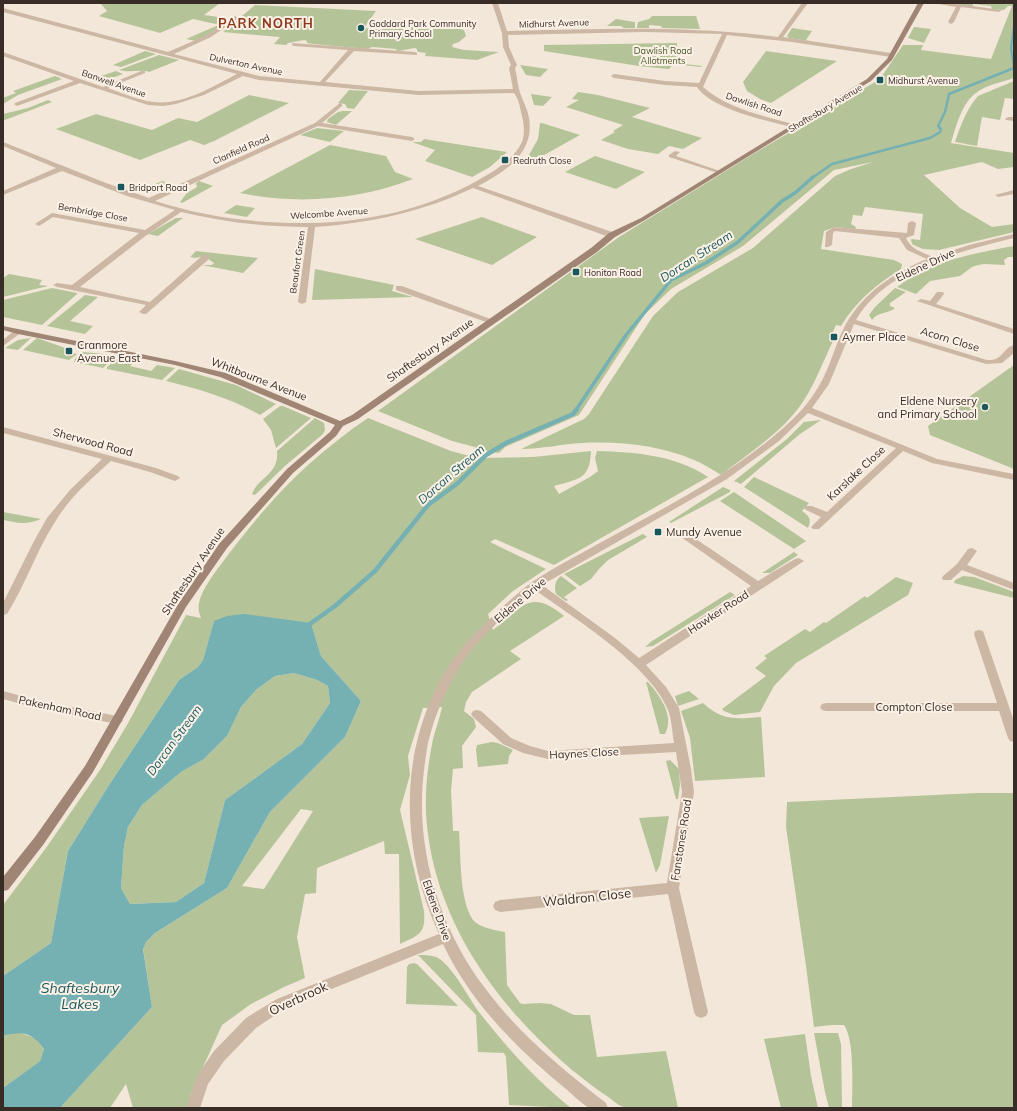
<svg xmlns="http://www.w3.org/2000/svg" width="1017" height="1111" font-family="Mulish,sans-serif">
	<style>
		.green { fill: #b5c498; fill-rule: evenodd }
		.water { fill: #75b0b3; fill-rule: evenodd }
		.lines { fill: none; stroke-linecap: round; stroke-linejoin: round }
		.stream-far2 { stroke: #75b0b3; stroke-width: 2.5 }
		.stream-far1 { stroke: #75b0b3; stroke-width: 3.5 }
		.stream { stroke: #75b0b3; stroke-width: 4.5 }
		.street { fill: #ccb7a4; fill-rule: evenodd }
		.secondary { fill: #a08575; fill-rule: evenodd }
		.poi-dot { fill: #18575c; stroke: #fbf1e6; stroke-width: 1.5 }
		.labels { text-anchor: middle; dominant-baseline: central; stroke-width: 4; stroke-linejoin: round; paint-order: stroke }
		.far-poi-label { font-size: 9px; fill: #372c26; stroke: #fbf1e6; text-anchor: start }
		.far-street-label { font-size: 9px; fill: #372c26; stroke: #fbf1e6 }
		.far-park-label { font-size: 9px; fill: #465728; stroke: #fbf1e6 }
		.street-label { font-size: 11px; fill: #372c26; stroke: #fbf1e6 }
		.poi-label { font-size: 11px; fill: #372c26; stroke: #fbf1e6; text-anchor: start }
		.water-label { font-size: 12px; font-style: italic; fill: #18575c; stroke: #fbf1e6 }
		.far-district-label { font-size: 13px; font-weight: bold; letter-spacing: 1px; fill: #8d3518; stroke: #fbf1e6 }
		.near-street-label { font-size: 13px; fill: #372c26; stroke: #fbf1e6 }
		.near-water-label { font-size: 14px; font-style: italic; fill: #18575c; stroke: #fbf1e6 }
	</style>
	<rect width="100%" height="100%" fill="#f3e7d9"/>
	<g class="green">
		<path d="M100,3H220L204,15L226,18L216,20L221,22L216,24L193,19L160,33L99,16L107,11Z"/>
		<path d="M944,3H1014V78C1002,82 986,85 976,93C962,103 956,126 951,143L1014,153V167L998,169L982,162L924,175L960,208L992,227L1014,224V232L939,250L923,249L916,246L912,244L911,239L920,240L923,214L865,207L862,216L853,215L851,224L856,227L855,229L835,227L824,231L821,249L894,260L902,264L901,269C877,284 856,301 841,326L836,325L830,338L834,339C821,365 812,394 792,416C772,439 745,456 721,475C713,470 704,464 694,460C659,445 620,441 582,443C562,444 542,449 521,449L584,419L589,414L653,316L678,292L753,248L835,176L851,169L873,162L834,170L743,246L671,289L645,314L579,415L505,447L499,453L477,450L475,447L452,441L378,411L619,237L758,151L880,79L903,45H923L921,50L991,59L1012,6H1008L1004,10L992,9L991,6L973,4V7Z"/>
		<path d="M255,5L376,11L364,28L378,29L394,26L460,29L464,30L466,36L459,42L453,44L452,47L464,50L499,52L477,60L425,56L426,53L418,52L416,48C411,48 403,51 397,51L396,49L372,47L368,49L313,44L307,43V41L304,40L288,43L286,45L274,44L280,37L223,32Z"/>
		<path d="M652,16H696L700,29L662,28L661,26L649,25V28H637L638,22L649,19Z"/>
		<path d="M616,19L635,22V28H624L621,26H607Z"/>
		<path d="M223,23L211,33L196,41L186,39Z"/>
		<path d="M914,27L931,29L924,43L908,38Z"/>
		<path d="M792,28L812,31L806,40L809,41L789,38L787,36Z"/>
		<path d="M677,43L676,63L702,66L701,67L673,64L669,69L639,66L544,51V45Z"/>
		<path d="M145,51L156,54L121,67L113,65Z"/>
		<path d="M766,51L837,61L771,103L760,99L747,91L743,82Z"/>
		<path d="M159,55L179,60L149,72C141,69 130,73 119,70Z"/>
		<path d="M520,65L548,69L540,77L526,75Z"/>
		<path d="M116,71L123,74L104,81L106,82L99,83L89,80Z"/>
		<path d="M55,76L62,79L18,95L3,104V98L16,93L13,91Z"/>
		<path d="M1014,81V99L1005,98L1000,120L982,117L977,146L955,142C960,127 967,108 978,96Z"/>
		<path d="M349,90L368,91L354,109L347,108L345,104L338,103Z"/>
		<path d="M578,92L598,95L650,108L632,117L702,138L683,149L669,146L658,154L628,149L601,140L615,132L613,131L623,125L566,107L579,100L572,99Z"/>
		<path d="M531,94L552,97L543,106L534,105Z"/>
		<path d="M249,95L289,103L214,141L204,145L190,140L140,160L56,129L96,114L152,130L178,118L197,122Z"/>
		<path d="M48,100L52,102L5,120L3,119V114L28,108Z"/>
		<path d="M343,111H352L336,125L327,122L328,119L338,112Z"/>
		<path d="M540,123H542L580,135L528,164L525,162L538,139Z"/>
		<path d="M317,128L344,131L330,142L300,135Z"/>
		<path d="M424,139L507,152L490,167L472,177L425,161L435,150L412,142H421Z"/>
		<path d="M330,145L386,156L395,172L413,179C358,200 298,205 240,193Z"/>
		<path d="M595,156L645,172L616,189L565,172Z"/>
		<path d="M162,181L174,185L154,193L142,190Z"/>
		<path d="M199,181L213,186L182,203L180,202L187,193L197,187L196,183Z"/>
		<path d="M236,205L255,208L247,217L224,213Z"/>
		<path d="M482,217L537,237L492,265L415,239Z"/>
		<path d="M176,218H183L158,236L148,234Z"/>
		<path d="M1014,246V257H1008L1004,260L1005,265L984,264L978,265L972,267L960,276L930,281L916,294L897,287C933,260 971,254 1014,246Z"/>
		<path d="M196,251L258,258L243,273L202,265H212L214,263L208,259L209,256C201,256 197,259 190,257Z"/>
		<path d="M315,269L394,285L392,291L413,297L312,300Z"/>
		<path d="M9,274L42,280L39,285L48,286L3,297V278Z"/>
		<path d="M52,288L77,293V294L42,325L3,317V300Z"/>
		<path d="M895,288L906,292L890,303V306L895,308C888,314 877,312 872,320L869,315L875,307Z"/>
		<path d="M85,295L98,297L70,321L93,326L85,334L47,326Z"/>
		<path d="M31,338L18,350L5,348L18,340Z"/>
		<path d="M37,338L68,349L66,351L77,354L69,360L23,350Z"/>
		<path d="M83,352L114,355L115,356L103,368L74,362L75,359Z"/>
		<path d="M120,357L136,360L130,366L151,371L157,365L175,368L162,380L107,369V367Z"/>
		<path d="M1014,365V469L930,435L928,426Z"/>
		<path d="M179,369L236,385L276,404L260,415C230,398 199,389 166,381Z"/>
		<path d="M280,406H283L311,418L276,448L271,430L263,419Z"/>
		<path d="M315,418L324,423L325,430L323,434L285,466L255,495L252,494C259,476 279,475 277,451Z"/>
		<path d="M368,418L451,451L477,458L533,457L591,451C590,480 578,479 554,486L559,494L590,477L598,471L595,458L597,451C635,452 675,455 708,477L554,565L495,539L490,542L546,569L513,591L488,614L493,630C521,609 529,587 564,616L510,651L521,659L472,692L466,702L464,711L474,719L476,727L462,746L463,768L453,769L451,791L453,831H459C461,856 459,899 473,920C480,928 495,930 505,932L507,985L520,1003L523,1004L540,1003L551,1004L574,1015H590L597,1057L666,1051L678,1108C668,1108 630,1110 624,1107C619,1106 615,1102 611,1099C597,1090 585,1080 572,1070C499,1008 437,925 427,826C424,797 427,768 433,739C436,728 440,717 442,707L423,708L408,756L410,775L400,810L424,911C426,934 419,935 400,944L399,854H385L384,841L317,868L316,893L305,894L297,937L305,978L284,987L251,1004L222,1025L190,1096L191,1108H133L126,1084L110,1108H60L152,1007L143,948L146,942L155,933L227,888L270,812L345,737L361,701L321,656L311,623L214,621L203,660L198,667L179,680L109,785L68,851L51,943L3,976V905L46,848L100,770L127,725L186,615L201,618C199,613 198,609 199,603C202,588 216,571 225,559C250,526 277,493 308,465C327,448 347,432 368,418ZM301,809L313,811L264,889L242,886Z"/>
		<path d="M821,420L800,434L741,484L734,481L787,439L804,422Z"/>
		<path d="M754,477L809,503L802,511C809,516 812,519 808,528L744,487Z"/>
		<path d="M723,487L730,490V492L671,523L669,522Z"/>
		<path d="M734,492L806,541L794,549L720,501Z"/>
		<path d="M3,512L41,519C27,525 17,523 3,520Z"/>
		<path d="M643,534L647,537L608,560L599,569L591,579L580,586L564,574Z"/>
		<path d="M794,552L798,555L770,573H762Z"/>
		<path d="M561,576L577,588L564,597L568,600L566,601L556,594C554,587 555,580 561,576Z"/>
		<path d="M963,576L974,577L1014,592V598L954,583L955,580Z"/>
		<path d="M896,577L913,583L908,595L796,663L774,686L760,712L734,715L724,711L722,709L766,676L755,668L767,658L764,656L805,629L810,632L824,622L826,623L865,596L867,598Z"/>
		<path d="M730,592L735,595L653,646L645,647L652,641Z"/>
		<path d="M294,673L317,680L328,686L330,703L302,744L225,800L204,883L176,902L130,904L121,888L124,846L128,827L142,805L181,772L204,759L227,736L241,707L256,690L275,676Z"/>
		<path d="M646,682H648C659,695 675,715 665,734H660Z"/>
		<path d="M689,691L699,699L678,706L675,696Z"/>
		<path d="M703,703C722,721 736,719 761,717L765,777L695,781L690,738L681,711Z"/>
		<path d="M492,742L498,743L513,750L509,756L508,764L478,767L476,750L477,745Z"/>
		<path d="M670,760L679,769L680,785L678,799H676L666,761Z"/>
		<path d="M977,793H1014V1108H852C852,1088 855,1041 844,1025H832L814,1027L806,966L786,827L787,802Z"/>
		<path d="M669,816L660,865L656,873L639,818Z"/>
		<path d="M418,955C426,955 435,955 441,960C455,971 468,997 479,1012C507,1048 536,1080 571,1108L509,1105L506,1057L504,1053L478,1052L476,1015Z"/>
		<path d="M414,963L417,964L458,1006L406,1004L407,967L409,964Z"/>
		<path d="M18,1032L35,1038L44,1049L40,1061L3,1088V1036Z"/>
		<path d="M814,1033H838L841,1044L842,1108H829L825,1092Z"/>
		<path d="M805,1034L811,1076L818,1108H781L764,1039Z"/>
	</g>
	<path class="water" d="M244,614L311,623L321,656L361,701L345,737L270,812L227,888L155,933L146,942L143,949L152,1007L60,1108H3V1088L40,1061L44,1049C31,1032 23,1031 3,1036V976L51,943L68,851L109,785L179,680L198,667L203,660L214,621L227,616ZM294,673L317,680L328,686L330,703L302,744L225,800L204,883L176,902L130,904L121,888L124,846L128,827L142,805L181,772L204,759L227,736L241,707L256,690L275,676Z"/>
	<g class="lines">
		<g class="stream-far2">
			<path d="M1014,27L1011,48L1014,68"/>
			<path d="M812,178L832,164L930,138L940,132L941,129L938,126L945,112L949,94L1014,68"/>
		</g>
		<path class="stream-far1" d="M576,410L626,335L671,280L706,263L738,242L782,201L795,193L813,177"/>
		<path class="stream" d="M307,626L335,606L375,571L428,505L458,483L486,455L506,443L573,414L577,409"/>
		<g class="street">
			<path d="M492,3H498L507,31C598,29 688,25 778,37L802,3H808L783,37L891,53L894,55L891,57L792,42L727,35L703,87C730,110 764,116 797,125L798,126L795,128C769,121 712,110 697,87L665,85L614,78L611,76L614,74L665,81L699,83L722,34L645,32L508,35L509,47L517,65L515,68C517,75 517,82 519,89C521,98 527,107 529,118C535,152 506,172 478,186L615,233V237H609L473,188C422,212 371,223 315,227L306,302L302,304L298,302L308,227C265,227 223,222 181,212L144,237L80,287L150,302L203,255H209V259L146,314H143L139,312L146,305L57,287L53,285L57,283L72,285L139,233L53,217L39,226L35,224L52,213L145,230L175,210L127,196L62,171L3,195V191L56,168L3,146V142L106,183L149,198L315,123L340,103L342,104V106L322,123L412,137L415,139L412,141L318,126L155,201C205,217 258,224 311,223C371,222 435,207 487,175C500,167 515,157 522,142C525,134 524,124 522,116C520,108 519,99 514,93L419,95L259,80L243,76L204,95L176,104L163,106L148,105L80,83L17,106L14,104L15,103L74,81L3,56V52L103,87L141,71H145V73L108,88C121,93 134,98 147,101C179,108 210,88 237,74L3,12V8L168,52L207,35L235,16L238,18L237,19L211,37L174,54L259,76L320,82L348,50L294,46L292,45V43L415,52L417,53V55L354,51L325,82L419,91L513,89L509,68L511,65L503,47L502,33Z"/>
			<path d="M933,3H950L1002,10L999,12L961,7L954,22L951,24L948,22L956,7Z"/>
			<path d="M1008,117H1014V121L1006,120L1005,119Z"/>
			<path d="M675,151L680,152L676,156L723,172L718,173L669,157V155Z"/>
			<path d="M1014,190V194L998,197L995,195Z"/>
			<path d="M912,221L916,223L914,235L906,238C910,249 924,253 933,257L969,245L1014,234V238C961,251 885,269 856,320L987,360C1004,361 1002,348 1014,345V353L1002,363L986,364L854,324L829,384L812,408L937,459L1014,474V480L932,463L903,451L819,529H813L811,527L821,517L806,510L804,508L806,506H812L827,512L896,448L808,413L779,441L727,479L542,585L615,638L639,658L751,586L678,535L676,533L678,531H684L758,581L795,559L799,558L804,561L646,665L666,687L679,708L691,769L694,792L679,888L708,1012L706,1016L701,1018L696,1016L694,1012L668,894L500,912L495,910L493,906L495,902L500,900L667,883L682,792L676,752L548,759L523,753L503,744L473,717L471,714L473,711L477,710L481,711L511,738L530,746L548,751L674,743C672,732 672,720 668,710C650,665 574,618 535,590C514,607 477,639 463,662C448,686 436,711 429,739C427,746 426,755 425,763C413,842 437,925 485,988C518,1033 562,1069 606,1103L608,1108C603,1108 595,1109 590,1108C584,1106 572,1094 566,1089C517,1049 470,1002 443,944L287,1007L256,1028L224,1061L208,1084L200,1108H186L197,1076L214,1051L246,1018L277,999L439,934C414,880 404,820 413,762C419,724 434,683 459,652C470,637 484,625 497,612C509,601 520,591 532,582C553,568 575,557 596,545C660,510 726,478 781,430C800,414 816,395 826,372C835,352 840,330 853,313C871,288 898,271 927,259L907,250L899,238L835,231L833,233L832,245L828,247H825L826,232L834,227L907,233L908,223Z"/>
			<path d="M396,286H402L496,321L492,323H489L396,290Z"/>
			<path d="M937,292H943L944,294L936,304L1014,329V334L917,301L921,299L930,301Z"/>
			<path d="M15,330H18L22,332L3,346V340Z"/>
			<path d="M3,427L156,468L178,476L180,478L175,481L150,472L111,461C90,480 69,498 55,522C36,551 26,584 7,614L3,615V603L34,541L47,518L70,490L102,459L3,433Z"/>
			<path d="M972,548L977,551L967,565L1014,583V590L962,570L951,580H943L942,578L943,576L957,564L968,549Z"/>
			<path d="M979,630L983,631L984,634L1014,721V742L1010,741L1008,738L999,711H826L822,710L820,707L822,704L826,703H997L974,634L975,631Z"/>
			<path d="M3,691L40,701L117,716L121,717L123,720L121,723L117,724L40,709L3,699Z"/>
		</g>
		<path class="secondary" d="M918,3H924L892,60L871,81L645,220L615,237L597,252L358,419L343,426L336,436L293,473L227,548L186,607L93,772L43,845L8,890L3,891V877L35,837L85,766L177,606L219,544L287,469L330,432L335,425L220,377L175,365L18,334L3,330V326L175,361L226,373L340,421L352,415L591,248L609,233L641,218L867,79L887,59Z"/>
	</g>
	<g class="poi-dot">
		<circle cx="361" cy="28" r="4"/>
		<rect x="876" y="76" width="8" height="8" rx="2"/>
		<rect x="501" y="156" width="8" height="8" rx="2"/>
		<rect x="117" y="183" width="8" height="8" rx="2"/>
		<rect x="572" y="268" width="8" height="8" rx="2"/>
		<rect x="830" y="333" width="8" height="8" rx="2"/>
		<rect x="65" y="347" width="8" height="8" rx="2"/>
		<circle cx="985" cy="407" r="4"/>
		<rect x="654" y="528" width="8" height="8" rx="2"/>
	</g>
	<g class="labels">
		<g class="far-poi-label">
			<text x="369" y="23">Goddard Park Community<tspan x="369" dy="10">Primary School</tspan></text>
			<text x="888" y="80">Midhurst Avenue</text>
			<text x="513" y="160">Redruth Close</text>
			<text x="129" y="187">Bridport Road</text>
			<text x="584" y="272">Honiton Road</text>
		</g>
		<g class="far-street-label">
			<text transform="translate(554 23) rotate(-2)">Midhurst Avenue</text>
			<text transform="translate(246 64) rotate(12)">Dulverton Avenue</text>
			<text transform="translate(114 83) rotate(19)">Banwell Avenue</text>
			<text transform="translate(754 104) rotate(18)">Dawlish Road</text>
			<text transform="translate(825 108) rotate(-31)">Shaftesbury Avenue</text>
			<text transform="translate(241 149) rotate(-24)">Clanfield Road</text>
			<text transform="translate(93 212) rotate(10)">Bembridge Close</text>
			<text transform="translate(329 213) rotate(-4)">Welcombe Avenue</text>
			<text transform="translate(297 262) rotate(-82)">Beaufort Green</text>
		</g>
		<g class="far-park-label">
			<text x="663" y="50">Dawlish Road<tspan x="663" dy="10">Allotments</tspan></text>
		</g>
		<g class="street-label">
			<text transform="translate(925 265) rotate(-25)">Eldene Drive</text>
			<text transform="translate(950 339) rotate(17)">Acorn Close</text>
			<text transform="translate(430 350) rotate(-35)">Shaftesbury Avenue</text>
			<text transform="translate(259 379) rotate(21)">Whitbourne Avenue</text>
			<text transform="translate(93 442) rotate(15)">Sherwood Road</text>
			<text transform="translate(856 473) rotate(-43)">Karslake Close</text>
			<text transform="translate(193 571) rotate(-56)">Shaftesbury Avenue</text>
			<text transform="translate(520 600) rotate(-40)">Eldene Drive</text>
			<text transform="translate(718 612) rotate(-33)">Hawker Road</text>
			<text x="914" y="707">Compton Close</text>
			<text transform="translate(60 708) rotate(12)">Pakenham Road</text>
			<text transform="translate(584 753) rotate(-3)">Haynes Close</text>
			<text transform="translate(681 840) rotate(-81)">Fanstones Road</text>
			<text transform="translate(437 910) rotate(70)">Eldene Drive</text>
		</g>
		<g class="poi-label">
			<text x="842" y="337">Aymer Place</text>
			<text x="77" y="345">Cranmore<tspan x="77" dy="13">Avenue East</tspan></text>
			<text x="977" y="401" text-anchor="end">Eldene Nursery<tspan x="977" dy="13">and Primary School</tspan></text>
			<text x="666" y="532">Mundy Avenue</text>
		</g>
		<g class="water-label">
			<text transform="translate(696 256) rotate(-33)">Dorcan Stream</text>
			<text transform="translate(451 474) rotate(-41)">Dorcan Stream</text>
			<text transform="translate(174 740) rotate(-54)">Dorcan Stream</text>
		</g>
		<g class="far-district-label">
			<text x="266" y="23">PARK NORTH</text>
		</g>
		<g class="near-street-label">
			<text transform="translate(587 897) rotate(-6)">Waldron Close</text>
			<text transform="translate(298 998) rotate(-25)">Overbrook</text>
		</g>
		<g class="near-water-label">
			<text x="80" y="988">Shaftesbury<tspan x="80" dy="16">Lakes</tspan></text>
		</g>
	</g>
	<rect width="1017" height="1111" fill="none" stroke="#372c26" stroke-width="8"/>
</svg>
